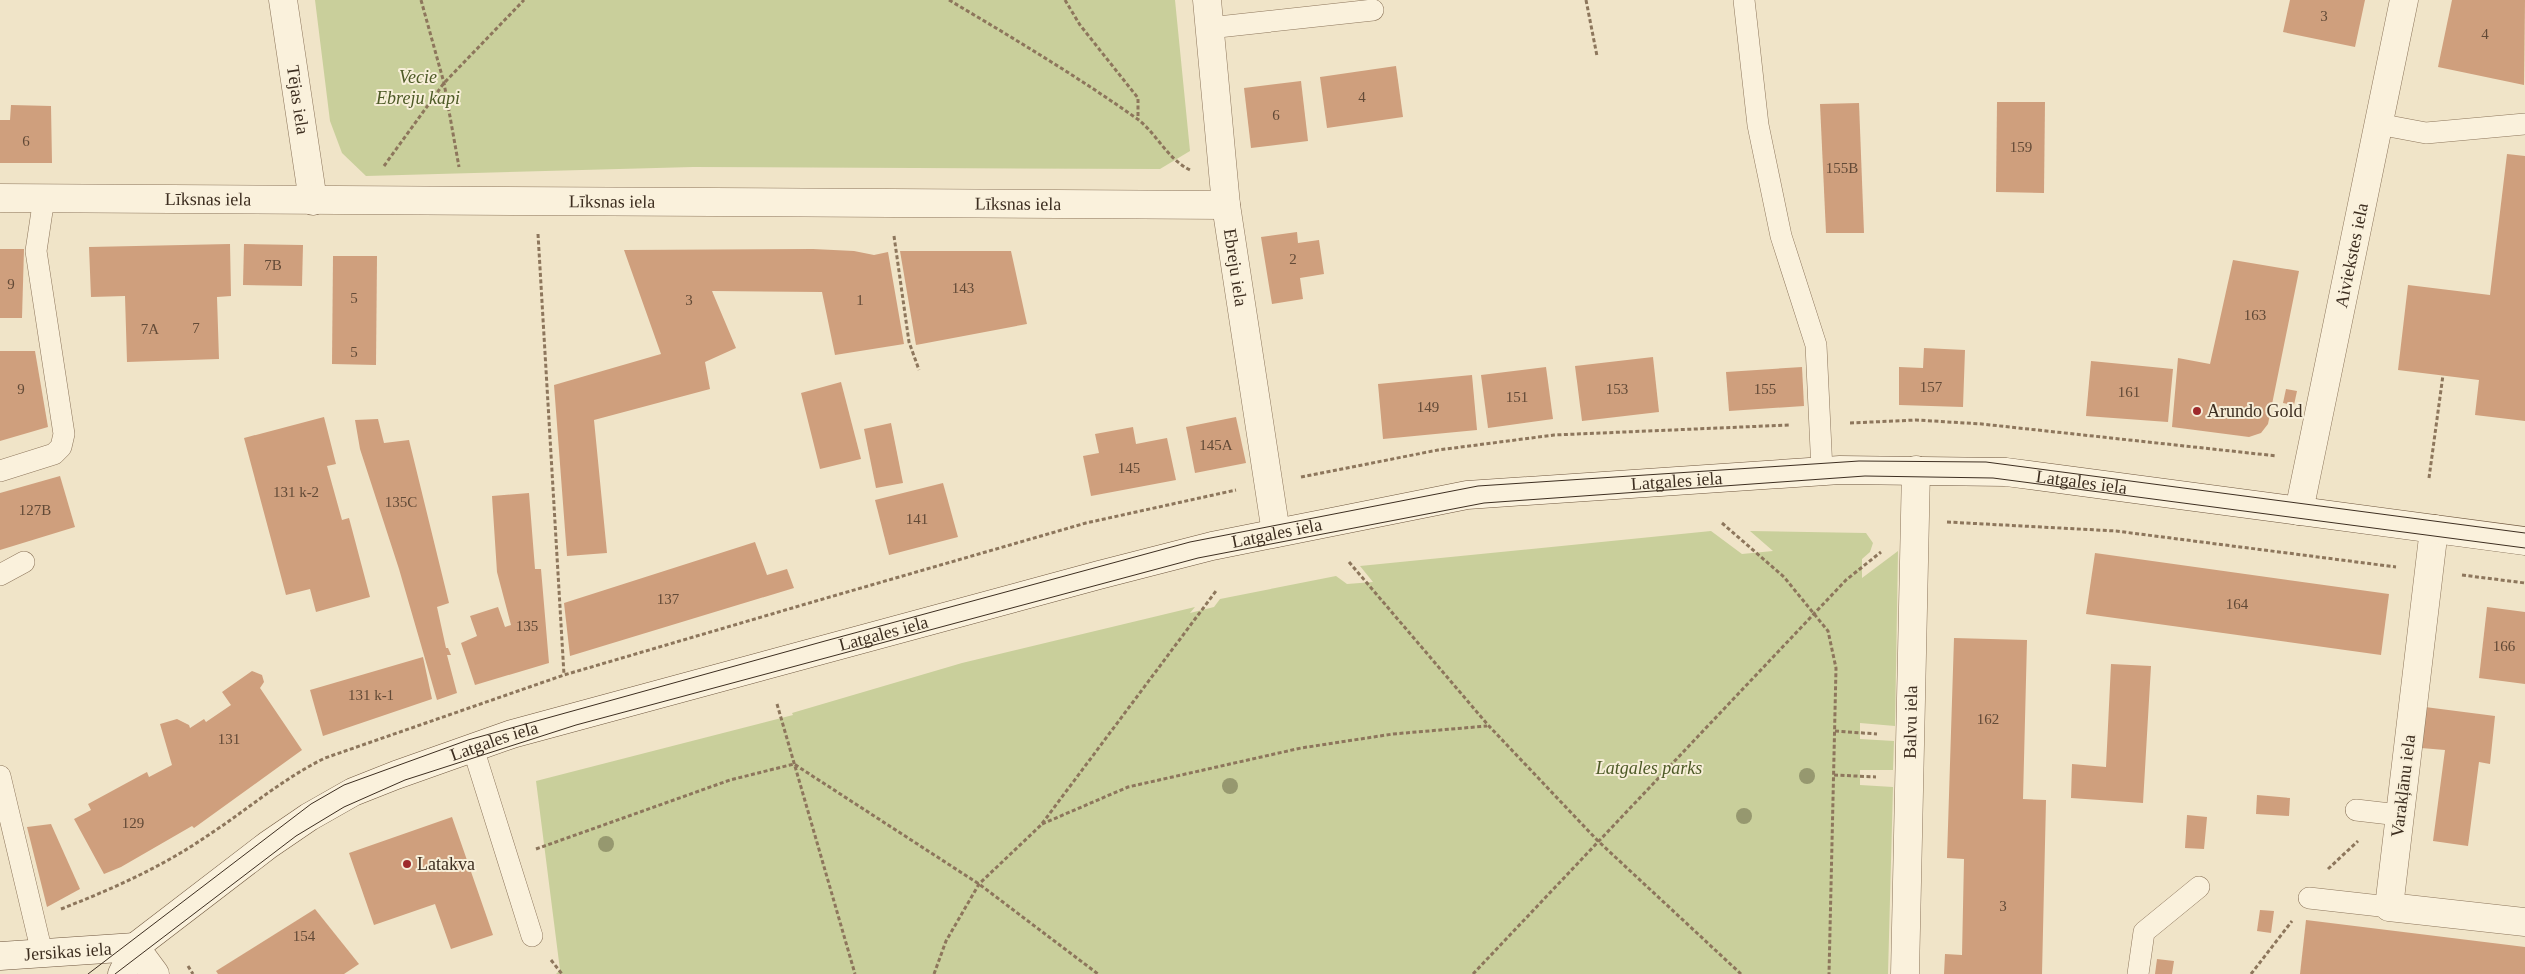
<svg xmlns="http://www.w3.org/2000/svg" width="2525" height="974" font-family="Georgia,serif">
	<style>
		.green { fill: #c9cf9b }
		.building { fill: #cf9f7d }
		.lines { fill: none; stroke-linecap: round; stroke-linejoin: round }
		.lane-casing { stroke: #8d765c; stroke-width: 22 }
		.street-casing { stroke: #8d765c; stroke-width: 29 }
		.secondary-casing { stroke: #6f573f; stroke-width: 29 }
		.path { stroke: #8d765c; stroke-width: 3; stroke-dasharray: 4 2.5; stroke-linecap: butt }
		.lane { stroke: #faf1dc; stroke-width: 21 }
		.street { stroke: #faf1dc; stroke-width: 28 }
		.secondary { stroke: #faf1dc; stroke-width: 28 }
		.tram { stroke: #3d2e20; stroke-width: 1 }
		.tree { fill: #96986f }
		.poi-dot { fill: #9e2a2b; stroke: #f7eed8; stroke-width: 2 }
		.labels { text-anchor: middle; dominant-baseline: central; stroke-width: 4; stroke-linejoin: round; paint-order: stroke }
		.number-label { font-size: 15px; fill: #624a37 }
		.park-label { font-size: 18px; font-style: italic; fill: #4d5a26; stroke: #f7eed8 }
		.street-label { font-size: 18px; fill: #3d2e20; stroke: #f7eed8 }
		.poi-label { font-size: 18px; fill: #3d2e20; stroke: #f7eed8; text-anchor: start }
	</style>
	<rect width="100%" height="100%" fill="#f0e4c8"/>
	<g class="green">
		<path d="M315,0H1175L1190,151L1160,169L693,167L366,176L342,153L330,121Z"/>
		<path d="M1711,531L1742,554L1773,551L1750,531L1866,533L1873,543L1870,552L1862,559V578L1898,551L1895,726L1860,723V739L1894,741L1893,770H1860V785L1893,787L1888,974H556L560,970L536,781L793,715L792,713L962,663L1195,607L1190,613L1214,607L1220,599L1336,576L1347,584L1373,582L1360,566Z"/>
	</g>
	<g class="building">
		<path d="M2290,0H2365L2355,47L2283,32Z"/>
		<path d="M2452,0H2525L2524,85L2438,67Z"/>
		<path d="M1396,66L1403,117L1327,128L1320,77Z"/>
		<path d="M1301,81L1308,141L1251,148L1244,88Z"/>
		<path d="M1997,102H2045L2044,193L1996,192Z"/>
		<path d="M1859,103L1864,233H1826L1820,104Z"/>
		<path d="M11,105L51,106L52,163H0V120H10Z"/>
		<path d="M2507,154L2525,156V421L2475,415L2479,380L2398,370L2408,285L2490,295Z"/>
		<path d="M1297,232L1298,243L1319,240L1324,274L1300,278L1303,299L1272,304L1261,237Z"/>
		<path d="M230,244L231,296L217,297L219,359L127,362L125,296L91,297L89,247Z"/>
		<path d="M244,244L303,245L302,286L243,285Z"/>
		<path d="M0,249H24L22,318H0Z"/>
		<path d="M813,249L854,251L874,255L888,252L904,344L835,355L822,292L712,291L736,348L705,362L710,389L594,420L607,553L567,556L554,385L661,354L624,250Z"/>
		<path d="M900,251H1011L1027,324L916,345Z"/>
		<path d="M333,256H377L376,365L332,364Z"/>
		<path d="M2233,260L2299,271L2268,424L2261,433L2249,437L2172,427L2178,358L2210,364Z"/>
		<path d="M1924,348L1965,350L1963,407L1899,405V367L1923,368Z"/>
		<path d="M0,351H35L48,427L0,441Z"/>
		<path d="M1653,357L1659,412L1582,421L1575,366Z"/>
		<path d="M2091,361L2173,369L2168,422L2086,416Z"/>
		<path d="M1546,367L1553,419L1488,428L1481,375Z"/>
		<path d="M1802,367L1804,406L1729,411L1726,372Z"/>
		<path d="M1472,375L1477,430L1383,439L1378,384Z"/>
		<path d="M841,382L861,459L820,469L801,393Z"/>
		<path d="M2286,389L2297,391L2294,405L2283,403Z"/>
		<path d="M324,417L336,464L327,466L342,520L349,518L370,597L316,612L310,589L286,595L244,438Z"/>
		<path d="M1236,417L1246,463L1195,473L1186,427Z"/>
		<path d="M378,419L384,443L409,440L449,603L437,607L446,648H448L451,655H447L457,693L437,700L399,569L360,449L355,420Z"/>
		<path d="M891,423L903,483L876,488L864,429Z"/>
		<path d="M1133,427L1136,444L1167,438L1176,480L1091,496L1083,456L1099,453L1095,434Z"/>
		<path d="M60,476L75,527L0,550V493Z"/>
		<path d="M943,483L958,537L889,555L875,500Z"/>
		<path d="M529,493L535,569H541L549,663L475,685L461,643L477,636L470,616L498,607L505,627L511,625L497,572L492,496Z"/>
		<path d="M755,542L767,575L787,569L794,588L570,656L564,603Z"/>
		<path d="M2095,553L2389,594L2381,655L2086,614Z"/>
		<path d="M2487,607L2525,612V684L2479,678Z"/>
		<path d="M1954,638L2027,640L2023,799L2046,800L2042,974H1944L1945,954L1962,955L1964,859L1947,858Z"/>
		<path d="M423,657L432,699L323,736L310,690Z"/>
		<path d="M2111,664L2151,666L2143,803L2071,798L2072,764L2106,767Z"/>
		<path d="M252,671L262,675L264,682L260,688L302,750L194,828L192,826L121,867L104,874L74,819L91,810L88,804L147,772L149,777L172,765L160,724L177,719L189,725L190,728L204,719L206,722L231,705L222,692Z"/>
		<path d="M2425,707L2495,716L2490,764L2479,762L2468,846L2433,841L2445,750L2421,748Z"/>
		<path d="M2257,795L2290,798L2289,816L2256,814Z"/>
		<path d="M2187,815L2207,817L2204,849L2185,848Z"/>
		<path d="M452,817L493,935L451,949L435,904L374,925L349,853Z"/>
		<path d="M51,824L80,889L47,907L27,827Z"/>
		<path d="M315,909L359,964L344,974H218L216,971Z"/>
		<path d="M2260,910L2274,911L2271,933L2257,931Z"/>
		<path d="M2306,920L2525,947V974H2300Z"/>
		<path d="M2157,959L2174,961L2172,974H2155Z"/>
	</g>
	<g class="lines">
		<g class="lane-casing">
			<g id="lane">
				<path d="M1744,0L1758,125L1781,236L1816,345L1822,471"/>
				<path d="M1209,28L1373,10"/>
				<path d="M2378,124L2426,133L2525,124"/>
				<path d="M0,471L54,454L61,447L64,434L36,251L44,198"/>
				<path d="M0,575L24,562"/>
				<path d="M473,748L532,936"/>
				<path d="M0,776L42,953"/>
				<path d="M2356,810L2399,815"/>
				<path d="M2309,898L2389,907"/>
				<path d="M2138,974L2144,932L2199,887"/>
			</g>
		</g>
		<g class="street-casing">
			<g id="street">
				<path id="s1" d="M283,0L313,201"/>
				<path id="s2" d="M1207,0L1226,205L1276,533"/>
				<path id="s3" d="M0,198L1226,205"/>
				<path id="s4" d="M2299,511L2404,0"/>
				<path d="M2434,529L2389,907L2525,922"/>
				<path d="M135,947L155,974"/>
				<path id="s5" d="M1905,974L1916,470"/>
			</g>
		</g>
		<g class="secondary-casing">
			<g id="secondary">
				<path id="s6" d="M0,956L135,947"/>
				<path id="s7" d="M122,974L135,947L268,845L309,817L353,792L396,775L512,734L1099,575L1212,546L1467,495L1840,470L2006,472L2525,541"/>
			</g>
		</g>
		<g class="path">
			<path d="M421,0L444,83L459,167"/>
			<path d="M949,0C1013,38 1075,75 1136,118C1156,132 1166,158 1190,170"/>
			<path d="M1065,0L1080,25L1138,98V119"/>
			<path d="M1586,0L1597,56"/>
			<path d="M384,166L444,83L524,0"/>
			<path d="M538,234L564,675"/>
			<path d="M894,236L909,342L919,370"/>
			<path d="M1850,423L1916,420L1982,424L2277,456"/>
			<path d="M1301,477L1438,450L1554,435L1789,425"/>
			<path d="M2429,478L2443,375"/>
			<path d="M1947,522L2116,531L2396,567"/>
			<path d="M1722,523L1784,577L1828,631L1836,668L1829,974"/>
			<path d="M1349,562L1488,725L1598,841L1741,974"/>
			<path d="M2462,575L2525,583"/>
			<path d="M777,704L855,974"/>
			<path d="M1835,731L1877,734"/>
			<path d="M1834,775L1876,777"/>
			<path d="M1042,824L1128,787L1301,748L1393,734L1487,726"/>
			<path d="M536,849L730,780L794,764L979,884L1098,974"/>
			<path d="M2328,869L2358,841"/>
			<path d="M61,909C112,889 162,867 207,836C247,810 282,779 325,758L564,675L816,601L1086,523L1236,490"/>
			<path d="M551,960L562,974"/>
			<path d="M188,966L193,974"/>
			<path d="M934,974L946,941L979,884L1041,825L1216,591"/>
			<path d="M1473,974L1846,580L1881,552"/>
			<path d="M2251,974L2292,921"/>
		</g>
		<use href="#lane" class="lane"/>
		<use href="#street" class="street"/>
		<use href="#secondary" class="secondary"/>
		<g class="tram">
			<path d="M88,974L311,804L344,785L468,740L825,641L1190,542L1478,486L1859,461L1986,462L2525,533"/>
			<path d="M115,974L296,836L344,807L405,780L576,725L1198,558L1484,503L1865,476L1993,478L2525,548"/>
		</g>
	</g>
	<g class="tree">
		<circle cx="1807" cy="776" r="8"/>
		<circle cx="1230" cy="786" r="8"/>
		<circle cx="1744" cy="816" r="8"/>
		<circle cx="606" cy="844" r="8"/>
	</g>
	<g class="poi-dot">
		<circle cx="2197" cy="411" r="5"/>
		<circle cx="407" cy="864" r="5"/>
	</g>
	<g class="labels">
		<g class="number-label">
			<text x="2324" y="16">3</text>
			<text x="2485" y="34">4</text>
			<text x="1362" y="97">4</text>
			<text x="1276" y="115">6</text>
			<text x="26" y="141">6</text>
			<text x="2021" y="147">159</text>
			<text x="1842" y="168">155B</text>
			<text x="1293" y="259">2</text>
			<text x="273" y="265">7B</text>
			<text x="11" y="284">9</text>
			<text x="963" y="288">143</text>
			<text x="354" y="298">5</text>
			<text x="689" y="300">3</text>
			<text x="860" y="300">1</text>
			<text x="2255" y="315">163</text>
			<text x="196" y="328">7</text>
			<text x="150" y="329">7A</text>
			<text x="354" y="352">5</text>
			<text x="1931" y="387">157</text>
			<text x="21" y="389">9</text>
			<text x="1617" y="389">153</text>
			<text x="1765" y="389">155</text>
			<text x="2129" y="392">161</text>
			<text x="1517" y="397">151</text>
			<text x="1428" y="407">149</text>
			<text x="1216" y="445">145A</text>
			<text x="1129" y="468">145</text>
			<text x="296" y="492">131 k-2</text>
			<text x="401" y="502">135C</text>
			<text x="35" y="510">127B</text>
			<text x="917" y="519">141</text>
			<text x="668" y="599">137</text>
			<text x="2237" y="604">164</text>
			<text x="527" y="626">135</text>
			<text x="2504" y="646">166</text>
			<text x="371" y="695">131 k-1</text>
			<text x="1988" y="719">162</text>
			<text x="229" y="739">131</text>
			<text x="133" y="823">129</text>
			<text x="2003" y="906">3</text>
			<text x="304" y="936">154</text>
		</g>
		<g class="park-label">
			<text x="418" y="77">Vecie<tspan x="418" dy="21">Ebreju kapi</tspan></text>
			<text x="1649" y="768">Latgales parks</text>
		</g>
		<g class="street-label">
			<text stroke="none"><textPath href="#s1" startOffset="101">Tējas iela</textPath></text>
			<text stroke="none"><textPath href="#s3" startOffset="208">Līksnas iela</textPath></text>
			<text stroke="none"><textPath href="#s3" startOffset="612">Līksnas iela</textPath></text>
			<text stroke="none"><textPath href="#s3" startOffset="1018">Līksnas iela</textPath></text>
			<text stroke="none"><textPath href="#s4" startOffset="261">Aiviekstes iela</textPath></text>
			<text stroke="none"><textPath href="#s2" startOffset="269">Ebreju iela</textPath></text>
			<text stroke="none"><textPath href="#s7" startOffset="1662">Latgales iela</textPath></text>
			<text stroke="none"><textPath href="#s7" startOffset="2068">Latgales iela</textPath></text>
			<text stroke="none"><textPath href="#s7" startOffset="1258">Latgales iela</textPath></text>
			<text stroke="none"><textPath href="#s7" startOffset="852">Latgales iela</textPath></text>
			<text stroke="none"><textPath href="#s5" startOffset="252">Balvu iela</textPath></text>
			<text stroke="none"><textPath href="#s7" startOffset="448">Latgales iela</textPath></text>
			<text transform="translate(2403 786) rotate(-83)">Varakļānu iela</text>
			<text stroke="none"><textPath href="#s6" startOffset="68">Jersikas iela</textPath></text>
		</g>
		<g class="poi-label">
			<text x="2207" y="411">Arundo Gold</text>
			<text x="417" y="864">Latakva</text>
		</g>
	</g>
</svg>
